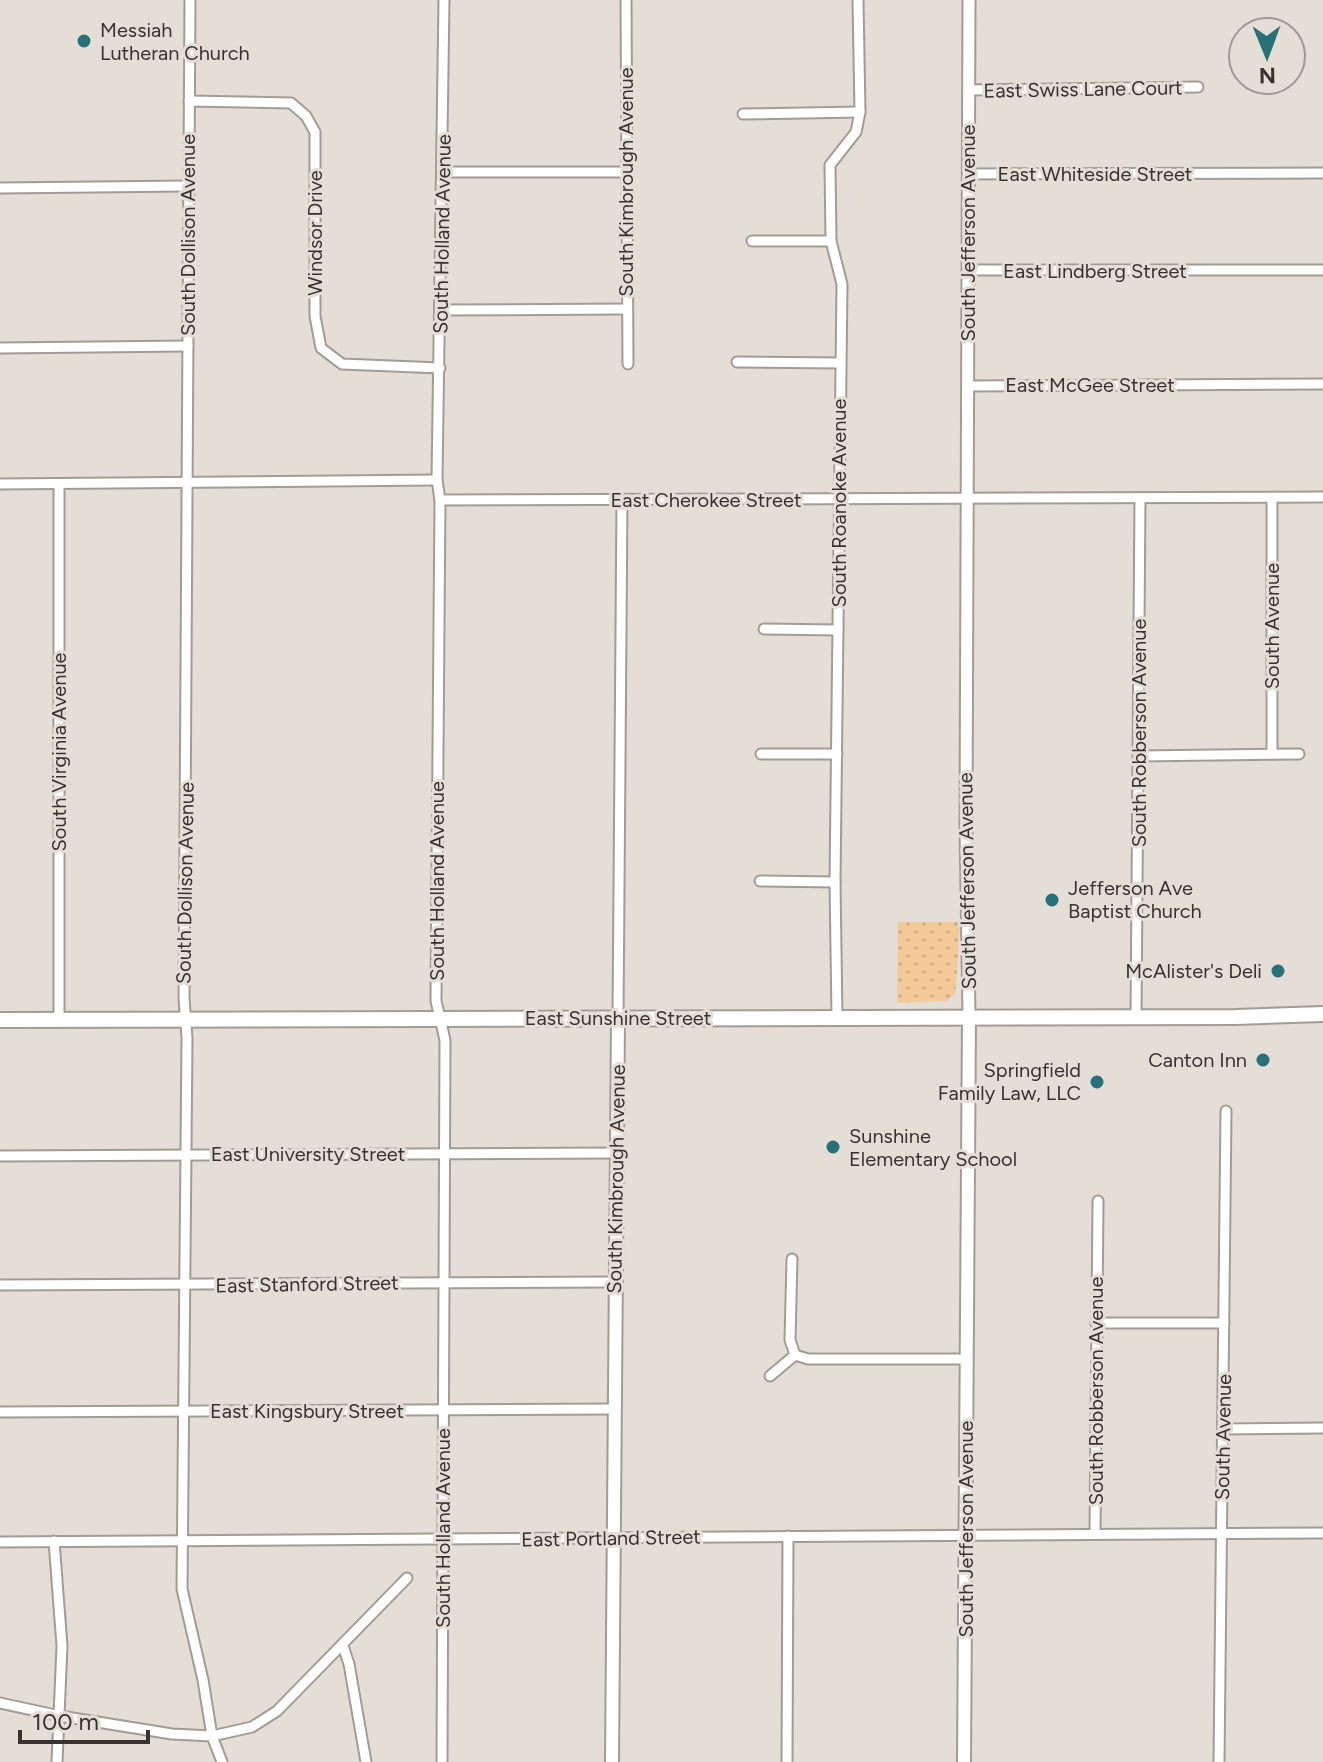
<svg xmlns="http://www.w3.org/2000/svg" width="1323" height="1762" font-family="Figtree,sans-serif">
	<style>
		.grass { fill: url(#grass-dots) }
		.lines { fill: none; stroke-linecap: round; stroke-linejoin: round }
		.minor-casing { stroke: #a29c95; stroke-width: 13 }
		.tertiary-casing { stroke: #a29c95; stroke-width: 15 }
		.secondary-casing { stroke: #a29c95; stroke-width: 16 }
		.primary-casing { stroke: #a29c95; stroke-width: 18 }
		.minor { stroke: #fff; stroke-width: 9 }
		.tertiary { stroke: #fff; stroke-width: 11 }
		.secondary { stroke: #fff; stroke-width: 12 }
		.primary { stroke: #fff; stroke-width: 14 }
		.poi-dot { fill: #277178; stroke: #e5ded7; stroke-width: 3 }
		.labels { text-anchor: middle; dominant-baseline: central; stroke-width: 6; stroke-linejoin: round; paint-order: stroke }
		.poi-label { font-size: 20px; fill: #363331; stroke: #e5ded7; text-anchor: start }
		.street-label { font-size: 20px; fill: #363331; stroke: #e5ded7 }
	</style>
	<defs>
		<pattern id="grass-dots" width="8" height="8" patternUnits="userSpaceOnUse" patternTransform="scale(2)"><rect width="8" height="8" fill="#f3c998"/><path d="M2 2h.1M6 6h.1" fill="none" stroke="#d1ad83" stroke-width="1.8" stroke-linecap="round"/></pattern>
	</defs>
	<rect width="100%" height="100%" fill="#e5ded7"/>
	<path class="grass" d="M898,922H960L956,986L955,993L947,1001L897,1003Z"/>
	<g class="lines">
		<g class="minor-casing">
			<g id="minor">
				<path d="M190,0L184,998L187,1038L182,1589L203,1680L212,1736L222,1762"/>
				<path d="M626,0L628,364"/>
				<path d="M969,90L1198,87"/>
				<path d="M189,101L291,103L306,116L315,132V316L321,348L342,364L440,368"/>
				<path d="M743,114L860,112"/>
				<path d="M443,172H628"/>
				<path d="M969,174L1323,173"/>
				<path d="M0,188L188,186"/>
				<path d="M752,241H831"/>
				<path d="M968,270H1323"/>
				<path d="M440,310L627,309"/>
				<path d="M0,348L188,346"/>
				<path d="M737,362L840,363"/>
				<path d="M968,386L1323,384"/>
				<path d="M0,484L437,480"/>
				<path d="M440,500L1323,497"/>
				<path d="M764,629L838,630"/>
				<path d="M761,754H837"/>
				<path d="M1272,754V498"/>
				<path d="M1139,756L1299,754"/>
				<path d="M760,881L835,882"/>
				<path d="M1136,1016L1140,498"/>
				<path d="M837,1017L835,882L842,284L831,241L830,165L856,132L860,112L858,0"/>
				<path d="M618,1018L622,500"/>
				<path d="M59,1020V484"/>
				<path d="M0,1156L616,1153"/>
				<path d="M792,1259L790,1340L795,1355"/>
				<path d="M0,1285L615,1282"/>
				<path d="M1096,1323H1224"/>
				<path d="M795,1355L808,1359H967"/>
				<path d="M770,1376L795,1355"/>
				<path d="M0,1412L614,1409"/>
				<path d="M1223,1429L1323,1428"/>
				<path d="M1095,1534L1098,1201"/>
				<path d="M54,1541L62,1646L57,1762"/>
				<path d="M0,1542L1323,1533"/>
				<path d="M343,1646L349,1664L366,1762"/>
				<path d="M0,1703L60,1716L172,1734L212,1736L252,1727L277,1711L407,1578"/>
				<path d="M442,1762L445,1040L436,1001L440,500L437,480L444,0"/>
				<path d="M787,1762L788,1536"/>
				<path d="M1219,1762L1226,1111"/>
			</g>
		</g>
		<g class="tertiary-casing">
			<path id="tertiary" d="M969,1017L966,826L969,0"/>
		</g>
		<g class="secondary-casing">
			<g id="secondary">
				<path d="M612,1762L618,1018"/>
				<path d="M964,1762L969,1017"/>
			</g>
		</g>
		<g class="primary-casing">
			<path id="primary" d="M0,1020L1236,1017L1323,1014"/>
		</g>
		<use href="#minor" class="minor"/>
		<use href="#tertiary" class="tertiary"/>
		<use href="#secondary" class="secondary"/>
		<use href="#primary" class="primary"/>
	</g>
	<g class="poi-dot">
		<circle cx="84" cy="41" r="8"/>
		<circle cx="1052" cy="900" r="8"/>
		<circle cx="1278" cy="971" r="8"/>
		<circle cx="1263" cy="1060" r="8"/>
		<circle cx="1097" cy="1082" r="8"/>
		<circle cx="833" cy="1147" r="8"/>
	</g>
	<g class="labels">
		<g class="poi-label">
			<text x="100" y="30">Messiah<tspan x="100" dy="23">Lutheran Church</tspan></text>
			<text x="1068" y="888">Jefferson Ave<tspan x="1068" dy="23">Baptist Church</tspan></text>
			<text x="1262" y="971" text-anchor="end">McAlister's Deli</text>
			<text x="1247" y="1060" text-anchor="end">Canton Inn</text>
			<text x="1081" y="1070" text-anchor="end">Springfield<tspan x="1081" dy="23">Family Law, LLC</tspan></text>
			<text x="849" y="1136">Sunshine<tspan x="849" dy="23">Elementary School</tspan></text>
		</g>
		<g class="street-label">
			<text transform="translate(1083 89) rotate(-1)">East Swiss Lane Court</text>
			<text x="1095" y="174">East Whiteside Street</text>
			<text transform="translate(626 182) rotate(-90)">South Kimbrough Avenue</text>
			<text transform="translate(315 233) rotate(-90)">Windsor Drive</text>
			<text transform="translate(968 233) rotate(-90)">South Jefferson Avenue</text>
			<text transform="translate(442 234) rotate(-89)">South Holland Avenue</text>
			<text transform="translate(188 235) rotate(-90)">South Dollison Avenue</text>
			<text x="1095" y="271">East Lindberg Street</text>
			<text x="1090" y="385">East McGee Street</text>
			<text x="706" y="500">East Cherokee Street</text>
			<text transform="translate(839 503) rotate(-90)">South Roanoke Avenue</text>
			<text transform="translate(1272 626) rotate(-90)">South Avenue</text>
			<text transform="translate(1139 733) rotate(-90)">South Robberson Avenue</text>
			<text transform="translate(59 752) rotate(-90)">South Virginia Avenue</text>
			<text transform="translate(437 881) rotate(-90)">South Holland Avenue</text>
			<text transform="translate(967 881) rotate(-91)">South Jefferson Avenue</text>
			<text transform="translate(185 883) rotate(-89)">South Dollison Avenue</text>
			<text x="618" y="1018">East Sunshine Street</text>
			<text x="308" y="1154">East University Street</text>
			<text transform="translate(616 1179) rotate(-89)">South Kimbrough Avenue</text>
			<text transform="translate(307 1284) rotate(-1)">East Stanford Street</text>
			<text transform="translate(1096 1391) rotate(-90)">South Robberson Avenue</text>
			<text x="307" y="1411">East Kingsbury Street</text>
			<text transform="translate(1223 1437) rotate(-89)">South Avenue</text>
			<text transform="translate(443 1528) rotate(-90)">South Holland Avenue</text>
			<text transform="translate(966 1529) rotate(-90)">South Jefferson Avenue</text>
			<text transform="translate(611 1538) rotate(-1)">East Portland Street</text>
		</g>
	</g>
	<g transform="translate(1267 56) rotate(179)"><circle r="38" fill="#e5ded7" stroke="#9f9a95" stroke-width="2"/>
	<path d="M0-6L14 30L0 20L-14 30Z" fill="#277178"/>
	<text y="-12" font-size="22" font-weight="bold" text-anchor="middle" fill="#363331">N</text>
	</g>
	<path d="M20 1730v12h128v-12" fill="none" stroke="#363331" stroke-width="4"/>
	<text x="32" y="1730" font-size="24" fill="#363331" stroke="#e5ded7" stroke-width="6" paint-order="stroke">100 m</text>
</svg>
